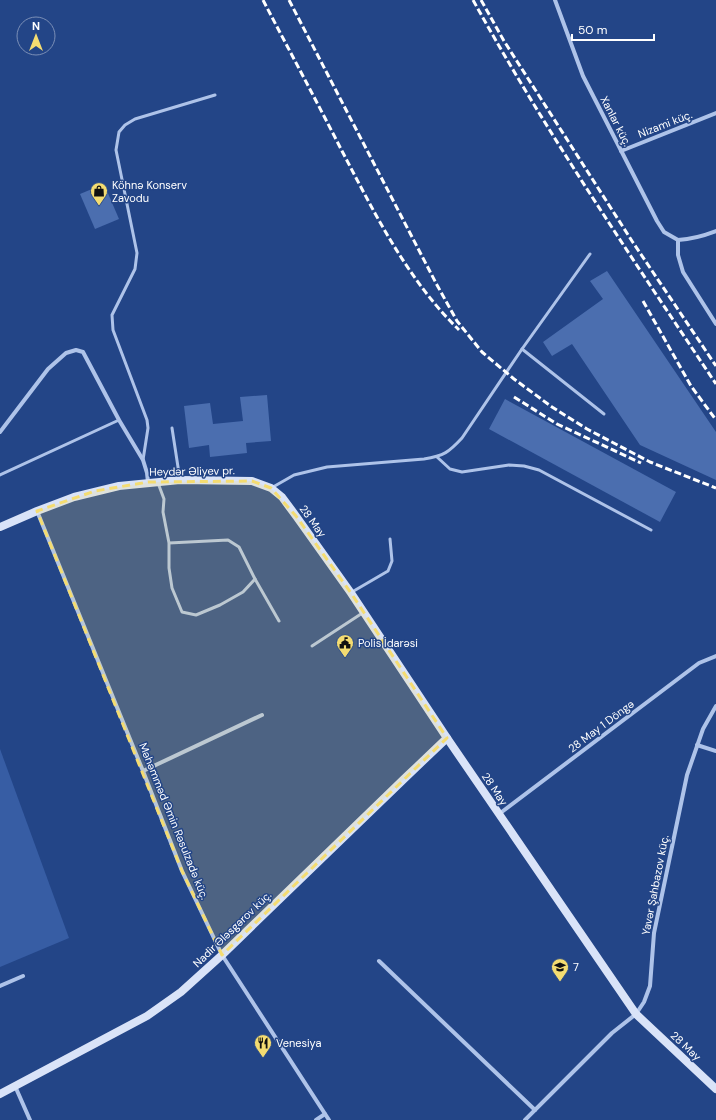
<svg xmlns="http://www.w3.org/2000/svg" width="716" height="1120" font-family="'DM Sans',sans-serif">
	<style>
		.green { fill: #375da4 }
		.building { fill: #4b6eaf }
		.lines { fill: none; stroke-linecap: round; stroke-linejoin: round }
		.lane { stroke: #aec3e9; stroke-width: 3 }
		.street { stroke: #aec3e9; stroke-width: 4 }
		.secondary { stroke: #d9e3f8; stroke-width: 8 }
		.rail { stroke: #fff; stroke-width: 3; stroke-dasharray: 7 3; stroke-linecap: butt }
		.marked { fill: #f4dc71; fill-opacity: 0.2; stroke: #f4dc71; stroke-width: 3; stroke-dasharray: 8 5; stroke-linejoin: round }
		.labels { text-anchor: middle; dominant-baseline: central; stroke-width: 3; stroke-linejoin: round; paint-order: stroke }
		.street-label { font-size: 11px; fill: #fff; stroke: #234587 }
		.poi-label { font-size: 11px; fill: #fff; stroke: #234587; text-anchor: start }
	</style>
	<rect width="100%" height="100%" fill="#234587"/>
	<path class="green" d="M0,749L69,938L0,967Z"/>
	<g class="building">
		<path d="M104,184L119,219L95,229L80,194Z"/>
		<path d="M607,271L716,432V480L640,445L572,344L552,356L543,342L603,299L590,281Z"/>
		<path d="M267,395L271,441L246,443L247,453L210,457L209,445L189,448L184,406L210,403L213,424L243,421L240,397Z"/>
		<path d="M505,399L676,492L660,522L489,429Z"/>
	</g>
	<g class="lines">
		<g class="lane">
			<path d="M522,349L604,414"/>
			<path d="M172,428L180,480"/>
			<path d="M437,457L450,469L462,472L509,465L524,466L539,470L651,530"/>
			<path d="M143,460L148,428L147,420L113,330L112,315L135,269L137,253L116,150L119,132L125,125L135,119L215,95"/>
			<path d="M0,475L119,420"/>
			<path d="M158,483L164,499L163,512L169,543V568L172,588L182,612L196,615L220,605L243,592L255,579L239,547L228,540L169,543"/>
			<path d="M273,487L294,475L327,467L424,459C444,456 449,452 462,438L522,349L590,254"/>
			<path d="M255,579L279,621"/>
			<path d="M352,592L388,571L392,561L390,539"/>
			<path d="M312,646L364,612"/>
		</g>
		<g class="street">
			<path d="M555,0L583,76L657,221L664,232L678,240"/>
			<path d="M621,151L716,113"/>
			<path d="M678,240V255L683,272L716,324"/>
			<path d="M678,240C691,239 703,236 716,231"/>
			<path d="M0,432L48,369L66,353L76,350L83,352L119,420L143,460L147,473L148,482"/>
			<path d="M37,511L143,771L182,871L222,955L329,1120"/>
			<path d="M697,745L716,751"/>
			<path d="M143,771L262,715"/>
			<path d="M499,814L699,663L716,656"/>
			<path d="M379,961L535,1110"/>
			<path d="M0,986L23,976"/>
			<path d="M15,1086L30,1120"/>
			<path d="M316,1120L325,1114"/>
			<path d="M525,1120L612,1033L636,1014L644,1002L650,986L654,933L687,775L703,729L716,706"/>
		</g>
		<g class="secondary">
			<path d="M0,527L37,511L74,497L119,486L180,480L252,481L271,488L282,497L296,516L351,593L447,738L636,1014L716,1089"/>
			<path d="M0,1094L147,1016L181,992L222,955L405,778L447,738"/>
		</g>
		<g class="rail">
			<path d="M263,0C289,50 316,100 342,151C375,214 407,279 459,330"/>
			<path d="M289,0L437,285L457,321L482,352L514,379L552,407L587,429L650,462L716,488"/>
			<path d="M473,0C546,132 632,258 716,384"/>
			<path d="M481,0L504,41L632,241L716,366"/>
			<path d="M643,301L691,386L716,420"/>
			<path d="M514,397L557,424L641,463"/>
		</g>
	</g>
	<path class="marked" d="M252,481L271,488L296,516L351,593L447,738L222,955L182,871L37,511L95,491L148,482Z"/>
	<defs>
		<g id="shop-pin" transform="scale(0.9)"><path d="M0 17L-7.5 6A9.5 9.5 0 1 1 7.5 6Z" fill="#f4dc71" stroke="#234587"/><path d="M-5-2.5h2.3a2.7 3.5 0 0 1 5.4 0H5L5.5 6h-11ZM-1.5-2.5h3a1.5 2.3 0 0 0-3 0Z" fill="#111"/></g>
		<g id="civic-pin" transform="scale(0.9)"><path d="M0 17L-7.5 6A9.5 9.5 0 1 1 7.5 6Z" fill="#f4dc71" stroke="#234587"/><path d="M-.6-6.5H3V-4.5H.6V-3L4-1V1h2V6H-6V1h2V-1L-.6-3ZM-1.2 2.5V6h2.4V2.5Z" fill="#111"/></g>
		<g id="school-pin" transform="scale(0.9)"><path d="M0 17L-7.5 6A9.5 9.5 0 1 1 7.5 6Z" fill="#f4dc71" stroke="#234587"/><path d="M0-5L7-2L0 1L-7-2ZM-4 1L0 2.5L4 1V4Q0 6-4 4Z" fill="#111"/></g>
		<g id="restaurant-pin" transform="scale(0.9)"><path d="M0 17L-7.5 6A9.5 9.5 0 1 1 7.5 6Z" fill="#f4dc71" stroke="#234587"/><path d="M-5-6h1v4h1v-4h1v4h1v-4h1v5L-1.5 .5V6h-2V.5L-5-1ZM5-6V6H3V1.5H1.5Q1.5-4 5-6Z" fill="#111"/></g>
	</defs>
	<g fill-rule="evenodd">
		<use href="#shop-pin" x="99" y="191"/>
		<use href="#civic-pin" x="345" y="643"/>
		<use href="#school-pin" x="560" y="967"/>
		<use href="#restaurant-pin" x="263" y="1043"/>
	</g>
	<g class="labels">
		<g class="street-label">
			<text transform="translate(616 121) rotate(63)">Xanlar küç.</text>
			<text transform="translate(665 124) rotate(-21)">Nizami küç.</text>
			<text transform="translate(192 471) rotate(-1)">Heydər Əliyev pr.</text>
			<text transform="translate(313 521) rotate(54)">28 May</text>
			<text transform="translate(601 726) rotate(-37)">28 May 1 Döngə</text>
			<text transform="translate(495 789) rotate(56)">28 May</text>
			<text transform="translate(174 821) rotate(68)">Məhəmməd Əmin Rəsulzadə küç.</text>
			<text transform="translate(655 885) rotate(-79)">Yavər Şahbazov küç.</text>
			<text transform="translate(232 929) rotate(-44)">Nadir Ələsgərov küç.</text>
			<text transform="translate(686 1046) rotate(43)">28 May</text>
		</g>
		<g class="poi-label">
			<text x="112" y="185">Köhnə Konserv<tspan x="112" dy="13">Zavodu</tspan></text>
			<text x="358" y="643">Polis İdarəsi</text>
			<text x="573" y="967">7</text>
			<text x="276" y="1043">Venesiya</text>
		</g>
	</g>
	<g transform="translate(36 36)"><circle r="19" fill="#234587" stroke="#7b8fb7"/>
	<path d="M0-3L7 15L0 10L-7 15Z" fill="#f4dc71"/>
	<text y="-6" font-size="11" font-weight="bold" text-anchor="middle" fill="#ffffff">N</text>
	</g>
	<path d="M572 34v6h82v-6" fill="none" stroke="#ffffff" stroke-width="2"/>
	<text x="578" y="34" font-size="12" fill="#ffffff" stroke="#234587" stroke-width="3" paint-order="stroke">50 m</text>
</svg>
